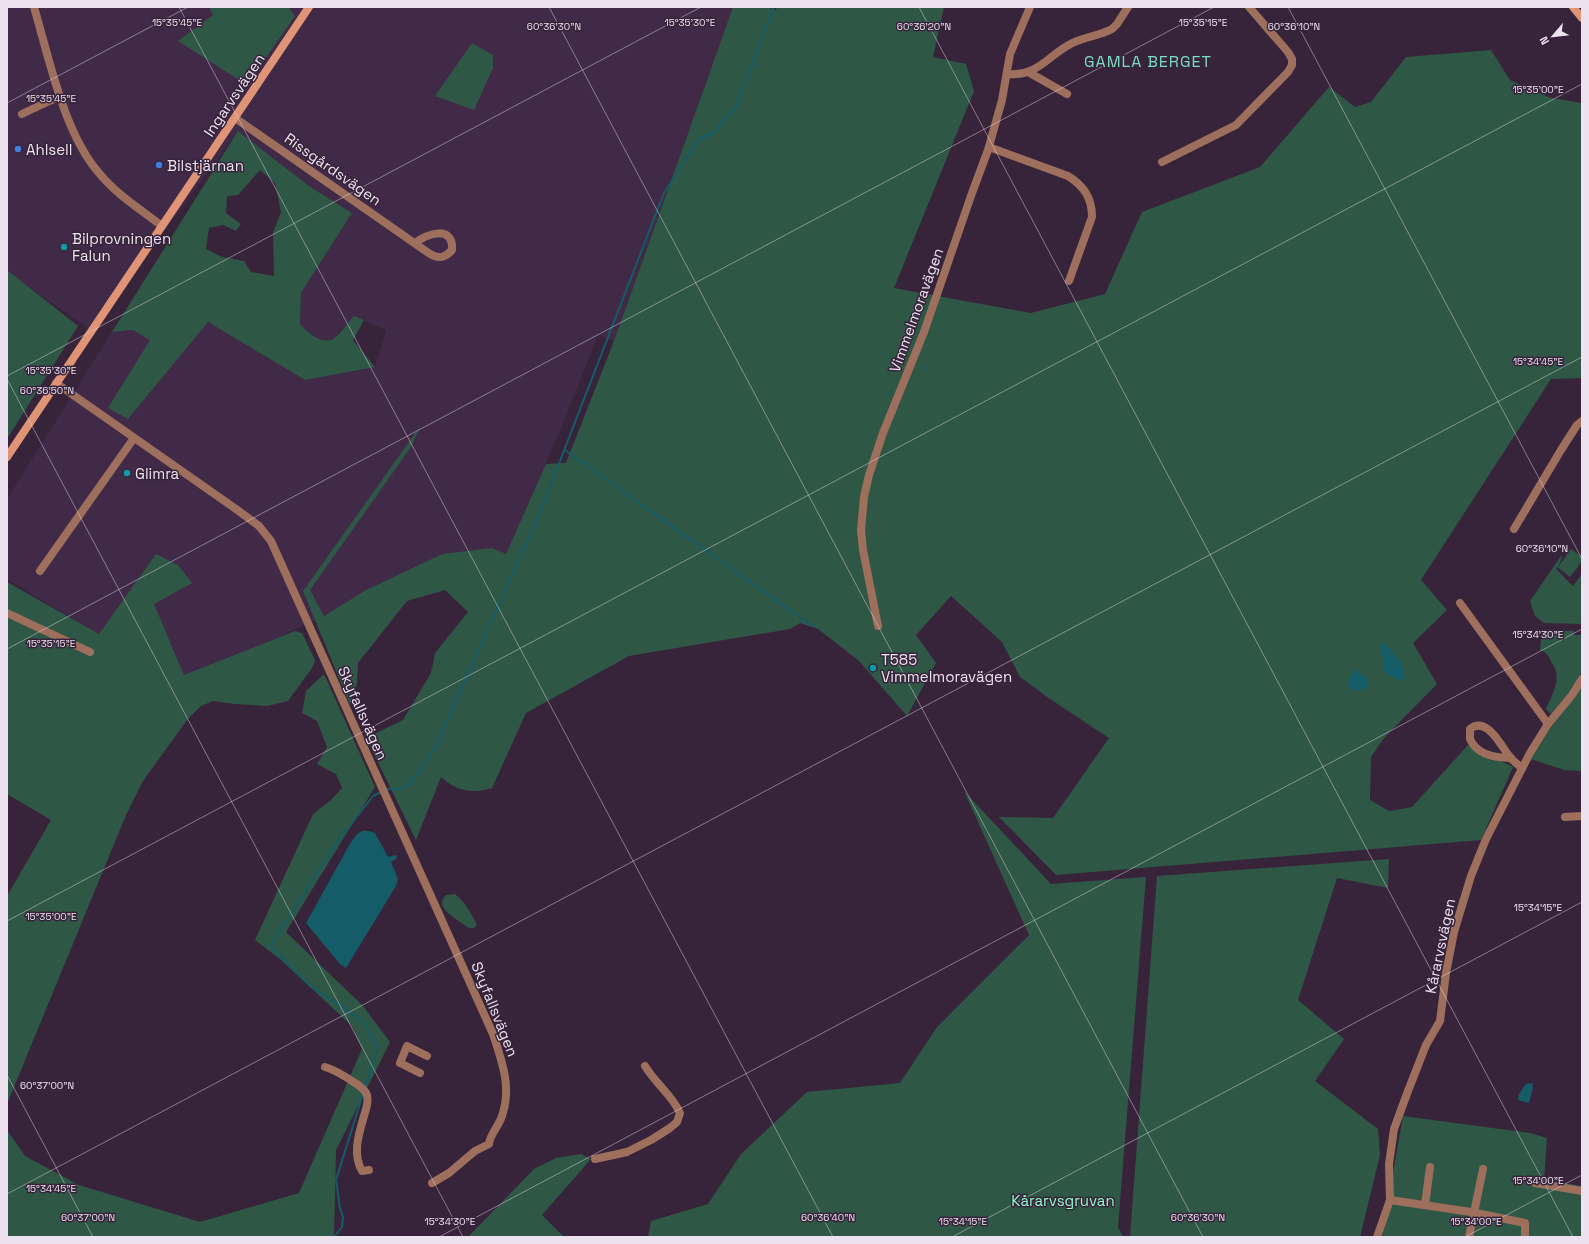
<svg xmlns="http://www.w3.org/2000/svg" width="1589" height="1244" font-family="'Space Grotesk',sans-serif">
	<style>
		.built { fill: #412a47 }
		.green { fill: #2f5745; fill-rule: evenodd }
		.water { fill: #135c68 }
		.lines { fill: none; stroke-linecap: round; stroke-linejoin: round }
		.stream { stroke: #135c68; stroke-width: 2 }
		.street { stroke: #9e6f5c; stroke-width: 8 }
		.secondary { stroke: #df9475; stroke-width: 8 }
		.ticks { fill: none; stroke: #ede1f0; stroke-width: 1; stroke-opacity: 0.45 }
		.shop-dot { fill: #3f7fe0; stroke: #37243b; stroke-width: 1.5 }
		.culture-dot { fill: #0f9aa8; stroke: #37243b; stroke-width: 1.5 }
		.labels { text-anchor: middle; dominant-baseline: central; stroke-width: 3; stroke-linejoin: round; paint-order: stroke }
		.street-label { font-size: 15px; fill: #ede1f0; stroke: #37243b }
		.poi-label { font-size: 15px; fill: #ede1f0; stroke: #37243b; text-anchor: start }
		.park-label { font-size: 15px; fill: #93facb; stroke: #37243b }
		.neighbourhood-label { font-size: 16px; letter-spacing: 1px; fill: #7adcc2; stroke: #37243b }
		.ticks-label { font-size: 10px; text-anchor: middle; fill: #ede1f0; stroke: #37243b; stroke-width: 3; stroke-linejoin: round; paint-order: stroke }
	</style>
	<rect width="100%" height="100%" fill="#37243b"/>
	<path class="built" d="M7,7H733L614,341L598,336L546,464L506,555L442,554L366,590L324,616L181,684L7,579V499L112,332L208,322L305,380L375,367L386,330L354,316L334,339L327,341L317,338L308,333L300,324L301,293L352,213L309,186L238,131L91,330L7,272Z"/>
	<g class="green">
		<path d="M209,7H288L295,16L247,85L178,41L213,15Z"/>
		<path d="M733,7H766L776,10L777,7H944L933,57L966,64L974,91L894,288L1031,313L1105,294L1142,212L1260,167L1329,87L1355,107L1371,102L1406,57L1491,50L1510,80L1551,98L1582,103V378L1551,379L1421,580L1447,610L1413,643L1437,684L1384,738L1371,757L1370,800L1389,811L1412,807L1468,745L1513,767L1481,840L1056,875L999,817L1053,818L1109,738L1047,697L1020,677L1002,642L951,596L916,635L936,663L907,716L858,660L818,629L800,623L790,629L629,656L526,713L492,788C472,794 456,791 441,777L416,840L366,738L403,720L431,673L435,653L468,612L445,590L407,601L358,663L357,683L350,705L303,591L421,425L411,447L310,590L324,616L366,590L442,554L492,548L506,554L546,464L566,463L614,341Z"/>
		<path d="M472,43L493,55V68L474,110L435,96Z"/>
		<path d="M238,131L309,186L352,213L301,293L300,324C307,332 321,345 333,339C339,336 349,321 354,316L364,320L353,340L375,367L305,380L208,322L128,419L108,408L150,340L133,330L112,332ZM260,170L275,183L281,212L273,233L274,276L251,272L244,261L222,257L206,249L209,228L223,225L236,231L241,224L226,213L227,196L238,195Z"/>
		<path d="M7,270L78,326L7,439Z"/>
		<path d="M1571,549L1582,557C1582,564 1574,571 1570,577L1557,567L1556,569L1573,586L1582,574V624L1544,623L1535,616L1530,601L1561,556L1562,558L1558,567Z"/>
		<path d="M156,554L178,565L192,583L154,604L184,675L295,631L302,633L315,660L312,668L288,701L267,706L235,704L213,701L201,706L187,720L143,781L126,815L7,1104V896L51,820L7,794V582L99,634Z"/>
		<path d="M1542,630L1574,631V635H1582V633V669L1577,683L1551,714L1546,709C1553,692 1563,678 1551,661C1548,655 1546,652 1540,650Z"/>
		<path d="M324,674L375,787L286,932L363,1006L390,1042L336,1150L334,1237H7V1130L25,1156L79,1185L200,1222L299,1193L362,1049L352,1026L281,960L255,940L313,814L331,800L342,788L336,774L317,764L327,747L317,721L302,713L306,691Z"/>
		<path d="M1582,686V771L1564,770L1531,759L1539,743Z"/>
		<path d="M964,791L1051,884L1146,877L1118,1227L1123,1237H648L651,1221L708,1204L741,1154L807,1092L900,1083L937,1027L1029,935Z"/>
		<path d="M1389,859L1388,888L1337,878L1298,1000L1344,1039L1315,1081L1378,1129L1380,1155L1360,1237H1130L1157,876Z"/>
		<path d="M455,894C466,903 471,913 477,925L474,928H469C460,921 432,908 446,895Z"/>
		<path d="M1403,1116L1530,1133L1547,1138L1544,1180L1582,1186V1237H1382Z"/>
		<path d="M581,1154L591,1159L542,1215L564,1237H468L534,1169L556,1158Z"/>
	</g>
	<g class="water">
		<path d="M1383,642C1394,653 1407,665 1404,682L1385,673L1381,650Z"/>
		<path d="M1354,669L1367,679L1368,686L1363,689L1352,691L1348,682Z"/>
		<path d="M362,831H369L375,833L388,857L396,855L397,858L391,862L398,879L396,886L346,968L340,964L306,923L351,842L357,834Z"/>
		<path d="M1532,1083L1533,1087L1529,1103L1518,1100L1519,1094L1526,1084Z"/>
	</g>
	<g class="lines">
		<g class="stream">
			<path d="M565,450L812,626"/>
			<path d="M385,789C390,788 395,790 400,789C413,784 426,761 434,750L539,515L664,193L699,139L714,132L736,107L774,7"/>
			<path d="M365,1087L378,1048L363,1021L310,986L270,946L340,838L373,796L381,792"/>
			<path d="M334,1237L342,1227L343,1217L340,1208L336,1180L363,1094"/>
		</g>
		<g class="street">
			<path d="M34,7C49,58 64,133 99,173C117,195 140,209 162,226"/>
			<path d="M1028,72L1067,94"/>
			<path d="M1007,74C1041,77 1050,51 1077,41C1089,36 1101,35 1112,29L1117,24L1128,7"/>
			<path d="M22,114L60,96"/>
			<path d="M235,118L430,254C439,259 445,258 452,250C454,225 427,233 415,243"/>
			<path d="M989,147L1068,176C1084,186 1092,198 1092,217L1069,281"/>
			<path d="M1162,162L1236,125L1288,72L1292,65V59L1288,52L1249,7"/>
			<path d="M56,383L236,509L259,526L271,541L493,1034C502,1062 512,1087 502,1116C499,1126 490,1134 489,1144L475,1151L449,1173L432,1183"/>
			<path d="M1514,529L1561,450L1577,425L1582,421"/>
			<path d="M40,571L134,438"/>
			<path d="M1460,603L1548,724"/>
			<path d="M7,613L90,652"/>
			<path d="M878,626L863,550L861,530L864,497L869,475L883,433L924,332L972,193L988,150L1002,100L1010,54L1030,7"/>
			<path d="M1511,758C1495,758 1477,755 1470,739V729C1487,715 1502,748 1510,757C1513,761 1518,765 1522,768"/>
			<path d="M1565,817L1582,816"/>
			<path d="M325,1067C335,1070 343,1075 352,1081C357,1084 365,1089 367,1095C369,1102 366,1110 364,1116C359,1133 352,1154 362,1171L369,1170"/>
			<path d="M420,1073L400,1063L407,1046L427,1056"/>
			<path d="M595,1159L627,1152L651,1140L670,1128L677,1122L680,1113C672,1095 655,1083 645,1066"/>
			<path d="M1535,1183L1582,1191"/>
			<path d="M1390,1200L1471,1212L1525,1223V1237"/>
			<path d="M1425,1205L1430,1167"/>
			<path d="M1377,1237L1390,1200L1389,1164L1394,1129L1408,1091L1426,1045L1440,1021L1446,973L1454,932L1471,876L1486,839L1530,753L1548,724L1572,695L1582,679"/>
			<path d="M1469,1237L1483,1169"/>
		</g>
		<g class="secondary">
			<path d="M1573,7L1582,18"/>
			<path d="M7,457L309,7"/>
		</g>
	</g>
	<path class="ticks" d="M179,7L833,1237M549,7L1203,1237M919,7L1573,1237M1288,7L1582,559M7,103L188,7M7,376L701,7M7,379L463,1237M7,649L1214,7M7,921L1582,84M7,1075L93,1237M7,1194L1582,357M439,1237L1582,629M952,1237L1582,902M1465,1237L1582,1175"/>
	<g class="shop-dot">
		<circle cx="18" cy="149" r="4"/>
		<circle cx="159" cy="165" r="4"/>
	</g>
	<g class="culture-dot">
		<circle cx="64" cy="247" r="4"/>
		<circle cx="127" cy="473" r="4"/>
		<circle cx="873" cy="668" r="4"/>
	</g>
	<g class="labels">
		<g class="street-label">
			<text transform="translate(234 95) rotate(-56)">Ingarvsvägen</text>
			<text transform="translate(333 169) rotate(35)">Rissgårdsvägen</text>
			<text transform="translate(916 310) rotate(-70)">Vimmelmoravägen</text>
			<text transform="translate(363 713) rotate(66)">Skyfallsvägen</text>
			<text transform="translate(1440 946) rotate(-78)">Kårarvsvägen</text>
			<text transform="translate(495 1009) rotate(68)">Skyfallsvägen</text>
		</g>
		<g class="poi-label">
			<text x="26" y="149">Ahlsell</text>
			<text x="167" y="165">Bilstjärnan</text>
			<text x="72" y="238">Bilprovningen<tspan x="72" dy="17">Falun</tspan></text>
			<text x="135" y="473">Glimra</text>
			<text x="881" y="659">T585<tspan x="881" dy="17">Vimmelmoravägen</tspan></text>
		</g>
		<g class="park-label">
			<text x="1063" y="1200">Kårarvsgruvan</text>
		</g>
		<g class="neighbourhood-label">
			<text x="1148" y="61">GAMLA BERGET</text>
		</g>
	</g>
	<g class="ticks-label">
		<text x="177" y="26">15°35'45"E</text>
		<text x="690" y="26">15°35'30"E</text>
		<text x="1203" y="26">15°35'15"E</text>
		<text x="554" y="30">60°36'30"N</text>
		<text x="924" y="30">60°36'20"N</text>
		<text x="1294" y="30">60°36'10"N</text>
		<text x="1538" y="93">15°35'00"E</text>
		<text x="51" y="102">15°35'45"E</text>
		<text x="1538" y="365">15°34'45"E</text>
		<text x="51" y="374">15°35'30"E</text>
		<text x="47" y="394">60°36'50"N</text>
		<text x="1542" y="552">60°36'10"N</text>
		<text x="1538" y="638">15°34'30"E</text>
		<text x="51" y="647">15°35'15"E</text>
		<text x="1538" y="911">15°34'15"E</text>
		<text x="51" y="920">15°35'00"E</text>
		<text x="47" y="1089">60°37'00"N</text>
		<text x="1538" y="1184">15°34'00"E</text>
		<text x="51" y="1192">15°34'45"E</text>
		<text x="88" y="1221">60°37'00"N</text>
		<text x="828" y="1221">60°36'40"N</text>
		<text x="1198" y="1221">60°36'30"N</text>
		<text x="450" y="1225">15°34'30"E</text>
		<text x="963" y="1225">15°34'15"E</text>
		<text x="1476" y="1225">15°34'00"E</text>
	</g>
	<rect width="1589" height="1244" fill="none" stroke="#ede1f0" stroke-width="16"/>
	<g transform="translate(1553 36) rotate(242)" stroke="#37243b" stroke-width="3" paint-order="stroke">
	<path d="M0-3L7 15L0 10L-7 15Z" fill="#ede1f0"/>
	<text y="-6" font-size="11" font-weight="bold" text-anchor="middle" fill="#ede1f0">N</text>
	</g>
</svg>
